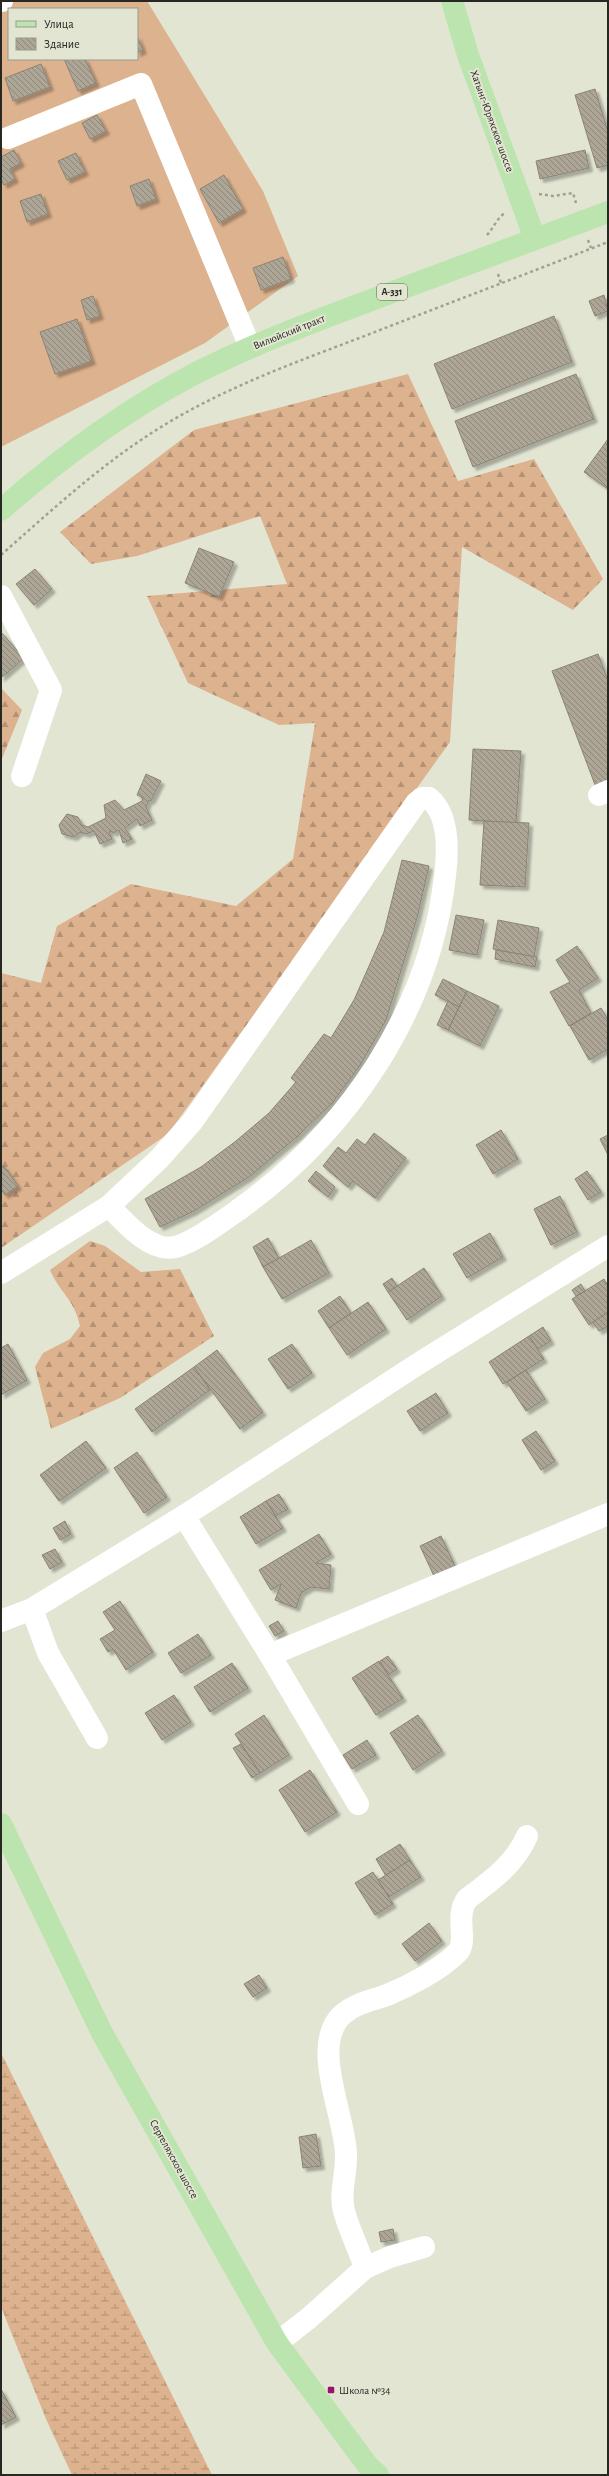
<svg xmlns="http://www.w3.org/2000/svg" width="609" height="2476" font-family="'Alegreya Sans',sans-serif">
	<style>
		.forest { fill: url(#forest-firs) }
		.wetland { fill: url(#wetland-marsh) }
		.garden { fill: #ddb28e; fill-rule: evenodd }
		.building { fill: url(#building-back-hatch); stroke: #8b8475; filter: url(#shadow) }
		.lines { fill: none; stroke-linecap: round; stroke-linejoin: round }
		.path { stroke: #a0a193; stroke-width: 2.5; stroke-dasharray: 3 3; stroke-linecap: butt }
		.minor { stroke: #fff; stroke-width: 22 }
		.major { stroke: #bce4ae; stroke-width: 22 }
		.poi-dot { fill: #96156c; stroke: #e3e5d3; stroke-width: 1.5 }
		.labels { text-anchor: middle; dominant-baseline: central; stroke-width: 4; stroke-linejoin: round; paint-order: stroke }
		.shield { fill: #e3e5d3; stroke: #606157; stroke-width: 1 }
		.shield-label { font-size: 10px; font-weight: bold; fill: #282822 }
		.street-label { font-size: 11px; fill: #282822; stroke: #e3e5d3 }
		.poi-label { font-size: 11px; fill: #282822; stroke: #e3e5d3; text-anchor: start }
	</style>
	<defs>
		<pattern id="forest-firs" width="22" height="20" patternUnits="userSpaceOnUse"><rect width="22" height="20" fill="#ddb28e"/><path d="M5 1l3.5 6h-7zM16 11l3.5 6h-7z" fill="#b39174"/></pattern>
		<pattern id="wetland-marsh" width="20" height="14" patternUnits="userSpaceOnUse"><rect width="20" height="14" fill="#ddb28e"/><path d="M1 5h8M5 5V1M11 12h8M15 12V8" fill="none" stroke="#b39174"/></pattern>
		<pattern id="building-back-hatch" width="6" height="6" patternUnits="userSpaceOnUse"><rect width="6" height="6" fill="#ada696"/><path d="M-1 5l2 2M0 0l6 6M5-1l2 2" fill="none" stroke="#8d877a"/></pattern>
		<filter id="shadow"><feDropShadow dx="3.5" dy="3.5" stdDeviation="1" flood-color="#0004"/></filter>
	</defs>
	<rect width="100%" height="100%" fill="#e3e5d3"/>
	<g class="forest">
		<path d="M408,374L458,481L534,459L603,579L573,610L462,547L450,742L168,1134L1,1248V973L41,983L57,926L131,884L236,906L293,859L315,723L279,725L188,683L147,596L287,584L260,516L137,556L91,564L60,532L194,430Z"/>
		<path d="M1,688L22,710L1,761Z"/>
		<path d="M90,1241L105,1246L141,1272L180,1269L214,1336L120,1398L51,1429L35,1367L43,1353L70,1339L80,1326C74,1298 61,1295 50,1270Z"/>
	</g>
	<path class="wetland" d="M1,2053L212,2475H72L46,2419L1,2307Z"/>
	<path class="garden" d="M1,1H147L263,191L298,276L205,343L1,447ZM9,9H137V59H9Z"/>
	<g class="building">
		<path d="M137,36L143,50L137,53Z"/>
		<path d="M64,59H85L96,83L78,91Z"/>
		<path d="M41,64L50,87L13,101L5,78Z"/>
		<path d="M595,89L608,132V165L597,168L575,95Z"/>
		<path d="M97,115L106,131L90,139L82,123Z"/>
		<path d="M14,150L21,163L10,169L15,179L4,185L1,179V157Z"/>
		<path d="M585,150L589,168L540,179L536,161Z"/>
		<path d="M76,153L85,172L67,180L58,161Z"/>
		<path d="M224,175L243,209L219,223L200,189Z"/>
		<path d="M149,179L156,199L137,206L130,186Z"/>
		<path d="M41,194L48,214L27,222L20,201Z"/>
		<path d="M283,257L291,279L261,290L253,268Z"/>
		<path d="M604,295L608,311L595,316L589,301Z"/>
		<path d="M93,296L100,316L87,320L81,300Z"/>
		<path d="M554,316L572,362L452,409L434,364Z"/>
		<path d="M77,319L92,361L55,374L40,332Z"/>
		<path d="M576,374L594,419L473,467L455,421Z"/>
		<path d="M608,439V489L584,472Z"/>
		<path d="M199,548L234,562L219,597L185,583Z"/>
		<path d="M35,569L52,589L34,605L16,584Z"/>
		<path d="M1,632L24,658L1,678Z"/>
		<path d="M598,654L608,681V786L597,790L552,671Z"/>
		<path d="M473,749L521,751L516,823L469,820Z"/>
		<path d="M146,774L161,781L151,801L149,800L146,807L152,820L140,826L137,819L125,828L132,839L123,843L119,830L113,833L112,831L109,832L112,839L100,844L94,831L86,834L80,832L74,837L62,834L59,825L67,814L78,817L82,825L88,827L106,818L104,805L115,800L124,810L142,801L143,798L137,795Z"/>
		<path d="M484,821L529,823L525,887L480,885Z"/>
		<path d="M402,860L429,866L417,918L386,1020L359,1067L333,1102L298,1136L249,1177L194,1211L160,1227L145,1199L201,1167L236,1141L269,1113L296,1082L291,1078L324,1034L331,1038L354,1000L384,932Z"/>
		<path d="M456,915L484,920L477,955L449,950Z"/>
		<path d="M498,920L539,928L534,957L493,949Z"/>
		<path d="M577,946L598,978L579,990L591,1013L569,1026L550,992L570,982L556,960Z"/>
		<path d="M496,950L537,957L535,967L495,959Z"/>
		<path d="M443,979L467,991L459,1007L435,995Z"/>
		<path d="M467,991L499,1006L480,1046L448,1030Z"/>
		<path d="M448,1001L459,1007L448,1030L437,1025Z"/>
		<path d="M601,1008L608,1020V1049L589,1060L570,1026Z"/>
		<path d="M501,1130L518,1159L493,1174L476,1145Z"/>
		<path d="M374,1133L406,1158L375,1198L353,1181L348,1187L323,1166L338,1147L346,1153L357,1139L365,1145Z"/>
		<path d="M608,1135V1155L600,1139Z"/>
		<path d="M4,1166L18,1186L5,1195L1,1189V1168Z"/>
		<path d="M316,1171L335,1187L328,1197L308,1181Z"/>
		<path d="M587,1171L601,1192L588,1200L575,1179Z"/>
		<path d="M560,1196L577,1232L551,1245L534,1209Z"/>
		<path d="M490,1233L503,1257L467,1278L453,1254Z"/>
		<path d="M268,1238L279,1258L263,1267L253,1247Z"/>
		<path d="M311,1240L329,1273L282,1299L263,1267Z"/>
		<path d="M424,1268L442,1296L407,1320L388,1292Z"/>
		<path d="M392,1278L397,1286L388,1292L383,1284Z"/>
		<path d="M604,1279L608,1286V1312L589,1325L572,1299Z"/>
		<path d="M581,1284L585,1291L576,1296L572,1290Z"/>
		<path d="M340,1296L351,1313L329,1328L318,1311Z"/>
		<path d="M368,1302L386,1329L347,1355L329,1328Z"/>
		<path d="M608,1312V1326L599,1331L593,1322Z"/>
		<path d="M543,1327L551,1341L538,1349L529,1336Z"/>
		<path d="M529,1336L544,1359L503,1384L489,1362Z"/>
		<path d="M8,1344L27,1380L1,1395V1348Z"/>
		<path d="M292,1344L312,1373L288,1389L268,1359Z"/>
		<path d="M217,1350L263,1412L240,1429L194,1367Z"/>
		<path d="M194,1367L210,1390L152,1432L135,1409Z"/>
		<path d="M526,1370L545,1399L526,1411L507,1382Z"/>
		<path d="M436,1393L448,1413L420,1431L407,1411Z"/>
		<path d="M536,1431L555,1461L541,1470L522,1440Z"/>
		<path d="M86,1441L106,1468L59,1501L40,1475Z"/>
		<path d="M137,1452L167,1497L144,1513L114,1468Z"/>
		<path d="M279,1494L288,1509L276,1516L266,1501Z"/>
		<path d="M266,1501L283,1528L256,1544L240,1517Z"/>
		<path d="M65,1521L71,1534L60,1540L53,1528Z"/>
		<path d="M319,1534L331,1554L316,1563L331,1565L329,1589L311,1587L301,1593L296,1608L275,1600L281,1584L271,1590L259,1570Z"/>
		<path d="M441,1536L455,1566L434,1576L420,1546Z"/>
		<path d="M55,1549L62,1562L50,1569L42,1555Z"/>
		<path d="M120,1601L153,1652L126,1670L113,1649L108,1652L100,1639L115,1630L103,1612Z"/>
		<path d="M278,1621L284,1631L275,1636L269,1626Z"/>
		<path d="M198,1634L211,1655L181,1673L168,1653Z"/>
		<path d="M388,1656L397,1669L388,1675L380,1661Z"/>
		<path d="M379,1661L403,1698L376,1715L352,1678Z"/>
		<path d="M232,1663L248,1688L210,1712L194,1687Z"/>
		<path d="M174,1695L191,1722L162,1740L145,1713Z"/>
		<path d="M264,1715L289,1755L260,1773L235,1734Z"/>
		<path d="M418,1715L442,1751L413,1770L390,1733Z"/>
		<path d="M367,1740L376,1755L352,1769L343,1755Z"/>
		<path d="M241,1744L260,1773L252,1778L233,1748Z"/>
		<path d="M310,1770L337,1812L305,1832L279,1790Z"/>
		<path d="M400,1844L410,1860L386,1876L376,1859Z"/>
		<path d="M410,1860L421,1877L389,1897L378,1880Z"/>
		<path d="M373,1872L393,1904L375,1915L355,1883Z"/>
		<path d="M429,1923L442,1941L415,1961L402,1944Z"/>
		<path d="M259,1975L267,1988L253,1997L244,1984Z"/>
		<path d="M316,2134L321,2166L303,2168L299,2137Z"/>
		<path d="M393,2229L395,2240L381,2242L379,2232Z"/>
		<path d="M1,2389L16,2417L1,2425Z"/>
	</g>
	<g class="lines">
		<g class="path">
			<path d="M539,194L553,196L573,193L576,203"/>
			<path d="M487,235C493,229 497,218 505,213"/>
			<path d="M588,240L591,248"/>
			<path d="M498,274L501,283"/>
			<path d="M1,555C54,508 106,460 166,424C227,387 296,362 362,337C444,305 526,274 608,242"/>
		</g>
		<g class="minor">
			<path d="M1,1H2"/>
			<path d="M8,138L141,84L250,347"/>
			<path d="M1,596L51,690L22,776"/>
			<path d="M599,795L608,791"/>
			<path d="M1,1273L109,1206L159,1159L192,1122L416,803L422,798H429C450,815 448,852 445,876C430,1010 349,1130 241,1208C224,1220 195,1242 175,1247C151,1253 123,1221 109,1206"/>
			<path d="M184,1516L270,1655L358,1804"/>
			<path d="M32,1609L48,1653L97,1738"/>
			<path d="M1,1621L32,1609L184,1516L421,1362L608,1246"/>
			<path d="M270,1655L608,1514"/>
			<path d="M365,2268C359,2249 349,2230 344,2211C339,2192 347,2173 346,2154C345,2115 309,2044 343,2014C356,2003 371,2001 387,1995C409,1986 440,1970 457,1953C469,1942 454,1917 467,1899C491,1881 515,1864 527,1836"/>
			<path d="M277,2343L309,2318L365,2268L390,2257L424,2247"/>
		</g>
		<g class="major">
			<path d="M452,1L468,55L535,239"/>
			<path d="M1,510C60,458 124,411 194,374C257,342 323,318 390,293C462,266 535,239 608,212"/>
			<path d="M1,1824L102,2033L277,2343L368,2466L378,2475"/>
		</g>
	</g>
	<rect class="poi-dot" x="327" y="2386" width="8" height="8" rx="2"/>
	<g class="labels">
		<rect class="shield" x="377" y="284" width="30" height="16" rx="3"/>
		<g class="shield-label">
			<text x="392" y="292">А-331</text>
		</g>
		<g class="street-label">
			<text transform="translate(492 121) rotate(70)">Хатынг-Юряхское шоссе</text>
			<text transform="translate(289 332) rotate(-22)">Вилюйский тракт</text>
			<text transform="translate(174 2159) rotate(61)">Сергеляхское шоссе</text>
		</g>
		<g class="poi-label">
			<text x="339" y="2390">Школа №34</text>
		</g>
	</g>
	<rect width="609" height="2476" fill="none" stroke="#282822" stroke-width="4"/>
	<rect x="8" y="8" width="130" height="52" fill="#e3e5d3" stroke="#98998c"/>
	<rect x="16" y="21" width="20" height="6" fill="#bce4ae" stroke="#98998c"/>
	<text x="44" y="28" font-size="12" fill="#282822">Улица</text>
	<rect x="16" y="38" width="20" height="12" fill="url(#building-back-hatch)" stroke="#98998c"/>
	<text x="44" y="48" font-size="12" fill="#282822">Здание</text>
</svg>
